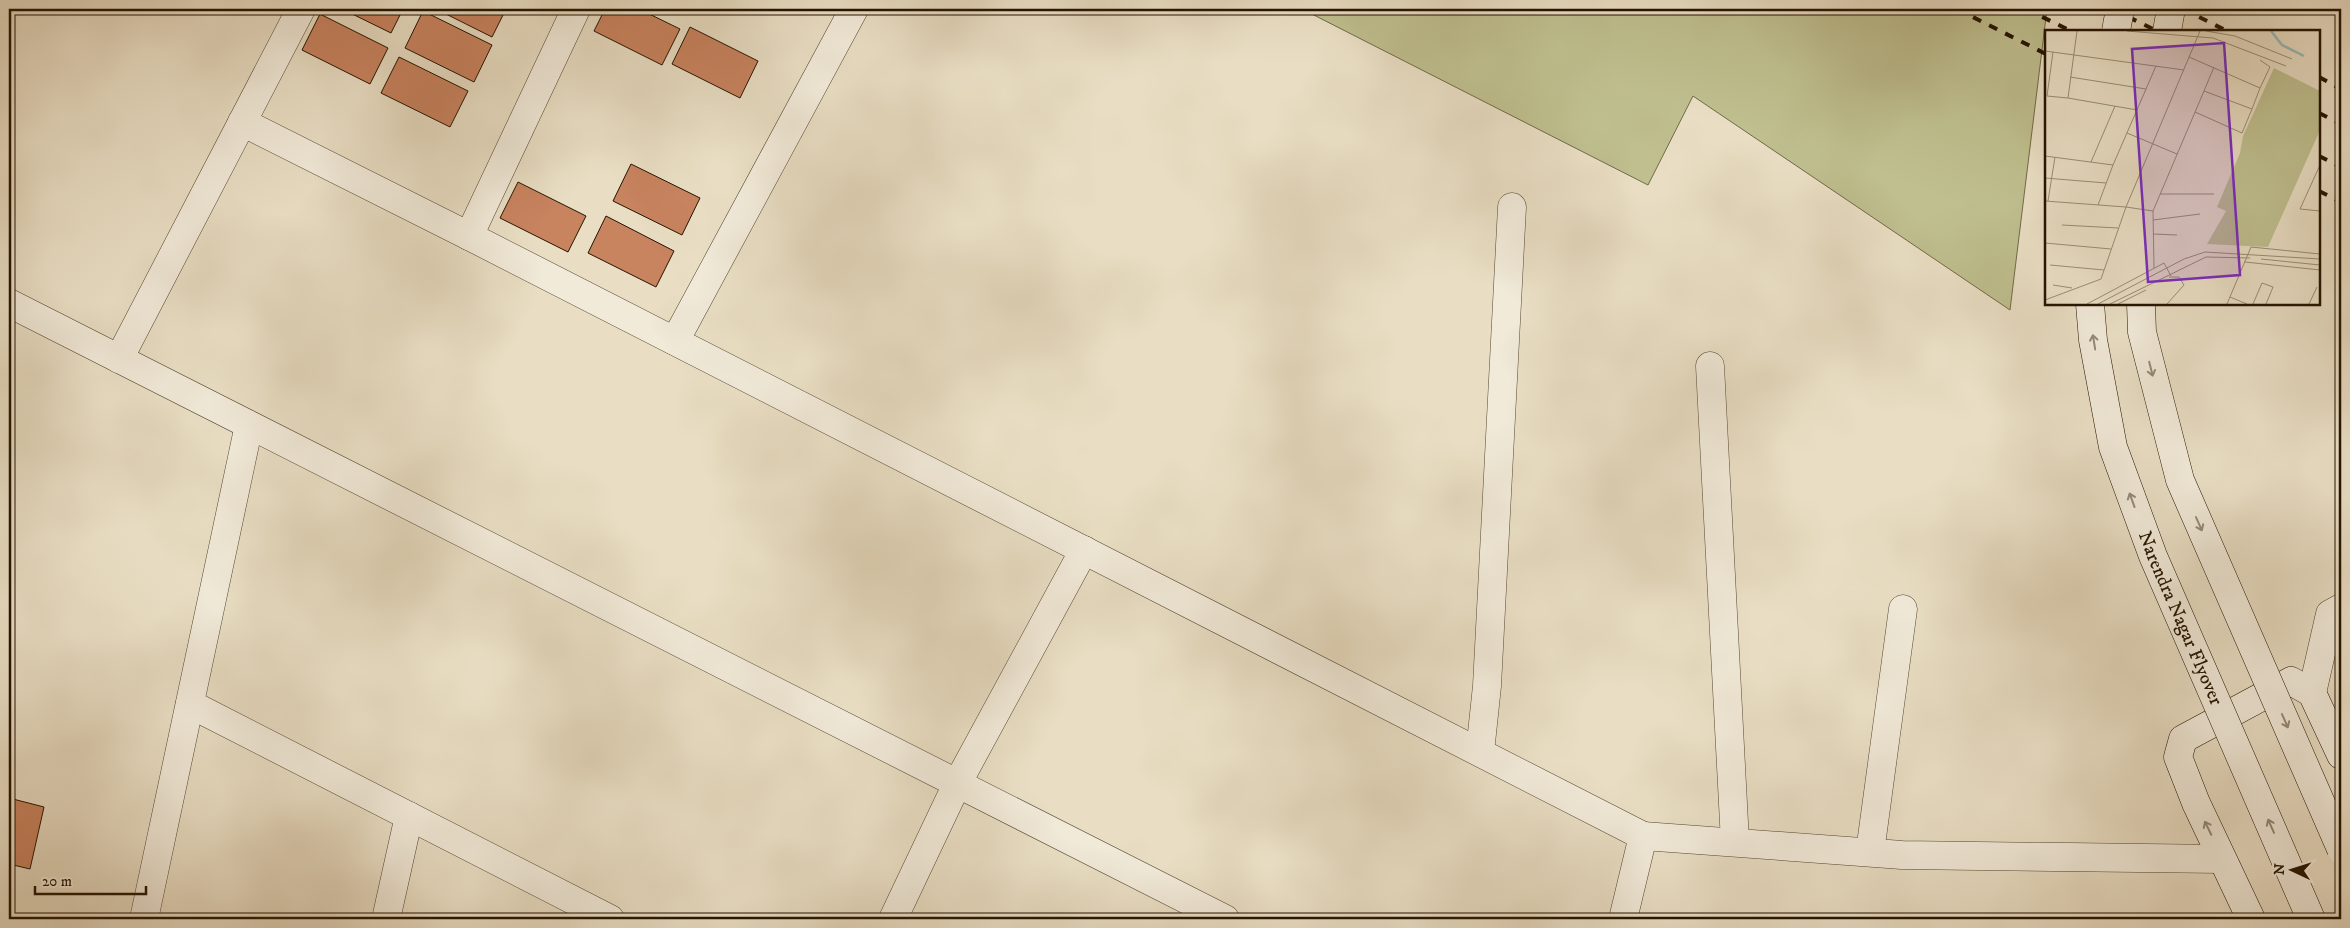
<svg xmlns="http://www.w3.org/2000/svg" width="2350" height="928" font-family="'IM FELL DW Pica',serif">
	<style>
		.green { fill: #bfbf8f; stroke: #726948 }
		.building { fill: #c8835f; stroke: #241300 }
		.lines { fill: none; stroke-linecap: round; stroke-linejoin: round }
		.street-casing { stroke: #554631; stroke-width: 29 }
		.secondary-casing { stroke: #241300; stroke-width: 29 }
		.street { stroke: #f1ead9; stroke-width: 28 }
		.secondary { stroke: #f1ead9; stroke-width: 28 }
		.rail { stroke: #241300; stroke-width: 4; stroke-dasharray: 9 9; stroke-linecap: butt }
		.secondary-bridge-casing { stroke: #241300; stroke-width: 29; stroke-linecap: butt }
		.secondary-bridge { stroke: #f1ead9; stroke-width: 28 }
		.oneway { stroke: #958977 }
		.labels { text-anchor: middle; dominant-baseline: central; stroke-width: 4; stroke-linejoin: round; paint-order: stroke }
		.street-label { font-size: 19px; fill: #241300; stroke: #f1ead9 }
		.inset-river { fill: none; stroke: #99bbba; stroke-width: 2.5 }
		.inset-road { fill: none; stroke: #9a8d76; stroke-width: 1 }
		.view { fill: #7b2cbf; fill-opacity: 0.15; stroke: #7b2cbf; stroke-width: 2.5 }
		.inset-edge { fill: none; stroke: #241300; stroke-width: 2.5 }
	</style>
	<rect width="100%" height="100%" fill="#e9dec4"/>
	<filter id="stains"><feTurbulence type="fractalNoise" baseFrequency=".004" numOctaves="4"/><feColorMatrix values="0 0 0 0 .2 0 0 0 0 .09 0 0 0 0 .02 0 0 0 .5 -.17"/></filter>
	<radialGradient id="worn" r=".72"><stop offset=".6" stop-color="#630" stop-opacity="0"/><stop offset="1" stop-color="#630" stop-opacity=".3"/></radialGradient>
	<path class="green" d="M1302,9H2047L2010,310L1693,96L1648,185Z"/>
	<g class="building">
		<path d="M342,9H403L391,33Z"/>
		<path d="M436,9H506L492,37Z"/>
		<path d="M605,9H639L680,29L662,65L594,31Z"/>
		<path d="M423,11L492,45L474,82L405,48Z"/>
		<path d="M320,14L388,48L370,84L302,50Z"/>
		<path d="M690,27L758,61L740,98L672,64Z"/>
		<path d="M399,57L468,91L450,127L381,93Z"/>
		<path d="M631,164L700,198L682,235L613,201Z"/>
		<path d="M518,182L586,216L568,252L500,218Z"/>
		<path d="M606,216L674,251L656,287L588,253Z"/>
		<path d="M9,798L44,807L30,869L9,864Z"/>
	</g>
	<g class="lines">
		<g class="street-casing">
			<g id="street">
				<path d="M242,122L469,236L576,9"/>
				<path d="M469,236L1643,836L1623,919"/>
				<path d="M9,303L1225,919"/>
				<path d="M675,341L854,9"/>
				<path d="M119,359L301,9"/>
				<path d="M1710,366L1735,842"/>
				<path d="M2312,693L2330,614L2341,608"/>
				<path d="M190,704L610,919"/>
				<path d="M1480,752L1487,686L1512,207"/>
				<path d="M1643,836L1902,855L2222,859"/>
				<path d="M1870,852L1903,609"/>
				<path d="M144,919L249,425"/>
				<path d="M386,919L409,816"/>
				<path d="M893,919L957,784L1084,550"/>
			</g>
		</g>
		<g class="secondary-casing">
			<g id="secondary">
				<path d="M2167,31L2171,9"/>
				<path d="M2251,919L2196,803L2178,757L2183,739L2291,681L2312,693L2341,755"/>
			</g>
		</g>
		<use href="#street" class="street"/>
		<use href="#secondary" class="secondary"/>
		<g class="rail">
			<path d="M1957,9L2046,54"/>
			<path d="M2026,9L2071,31"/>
			<path d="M2112,9L2157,31"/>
			<path d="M2183,9L2227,31"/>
			<path d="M2319,77L2341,89"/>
			<path d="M2319,113L2341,124"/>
			<path d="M2319,156L2341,167"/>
			<path d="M2319,191L2341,202"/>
		</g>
		<g class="secondary-bridge-casing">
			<g id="secondary-bridge">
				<path d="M2116,31L2120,9"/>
				<path id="s1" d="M2090,304L2093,340L2113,447L2153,556L2311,919"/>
				<path d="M2141,304L2142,332L2180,480L2341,849"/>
			</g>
		</g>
		<use href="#secondary-bridge" class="secondary-bridge"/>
	</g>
	<defs><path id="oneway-shaft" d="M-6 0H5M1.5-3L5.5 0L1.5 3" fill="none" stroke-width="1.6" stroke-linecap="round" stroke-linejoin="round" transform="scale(1.25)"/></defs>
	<g class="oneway">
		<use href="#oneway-shaft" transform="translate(2094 342) rotate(-99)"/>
		<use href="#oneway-shaft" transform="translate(2151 369) rotate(76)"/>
		<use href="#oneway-shaft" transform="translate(2132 500) rotate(-110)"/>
		<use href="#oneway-shaft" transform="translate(2199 524) rotate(66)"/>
		<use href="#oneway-shaft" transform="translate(2285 721) rotate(66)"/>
		<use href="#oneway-shaft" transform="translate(2271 826) rotate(-114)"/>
		<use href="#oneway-shaft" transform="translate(2208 828) rotate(-116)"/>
	</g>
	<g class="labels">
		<g class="street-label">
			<text stroke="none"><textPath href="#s1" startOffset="329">Narendra Nagar Flyover</textPath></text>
		</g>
	</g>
	<g transform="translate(2045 30)">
		<rect width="275" height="275" fill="#e9dec4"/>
		<path d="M229,38L275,61V100L223,217L162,214L181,181L172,177L195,123L198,106Z" fill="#bfbf8f"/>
		<path class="inset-river" d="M226,1L237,15L259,26"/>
		<path class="inset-road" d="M32,1L23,68L92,80M82,1L168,8L241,36M161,1L190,6L247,29M0,21L139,40M8,22L2,66L23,68M144,27L215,58L225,37L215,30M169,37L159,61L207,79L215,58M25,47L101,59M150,82L197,103L207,79M82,103L132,124M0,126L68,135L53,175M46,132L70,76M68,135L111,36M275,135L255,179L275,181M0,148L61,153M115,164H169M0,171L81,177L155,1M3,171L10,127M108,181L109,238M108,190L155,184M17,195L73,198M108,204L132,205M0,213L66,219M216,229L275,235M200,232L275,240M5,235L59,240M8,255L27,258M185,267L202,274M0,270L56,249L81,177L108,181L159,61M42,274L119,233L126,246M53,274L139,229L160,222L275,229M65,274L161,227L205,228M73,274L101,260M122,274L139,255L134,247H124M182,274L206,217L275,224M208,274L217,253L228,257L221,274M264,274L272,257"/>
		<path class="view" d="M179,13L195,245L103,252L87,19Z"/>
		<rect width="275" height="275" class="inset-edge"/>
	</g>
	<rect width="2350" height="928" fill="none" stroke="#e9dec4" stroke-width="30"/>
	<rect x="10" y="10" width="2330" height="908" fill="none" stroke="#241300" stroke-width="2.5"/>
	<rect x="15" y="15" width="2320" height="898" fill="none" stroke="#241300"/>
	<g transform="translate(2292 870) rotate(274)" stroke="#f1ead9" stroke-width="4" paint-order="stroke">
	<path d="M0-4L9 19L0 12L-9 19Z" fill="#241300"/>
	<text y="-8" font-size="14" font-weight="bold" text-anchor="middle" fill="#241300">N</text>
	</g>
	<path d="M35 886v8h111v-8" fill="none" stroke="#241300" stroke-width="2.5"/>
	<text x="42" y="886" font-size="15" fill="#241300" stroke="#f1ead9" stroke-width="4" paint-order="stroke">20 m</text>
	<rect width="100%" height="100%" filter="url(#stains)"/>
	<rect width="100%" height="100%" fill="url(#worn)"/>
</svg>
